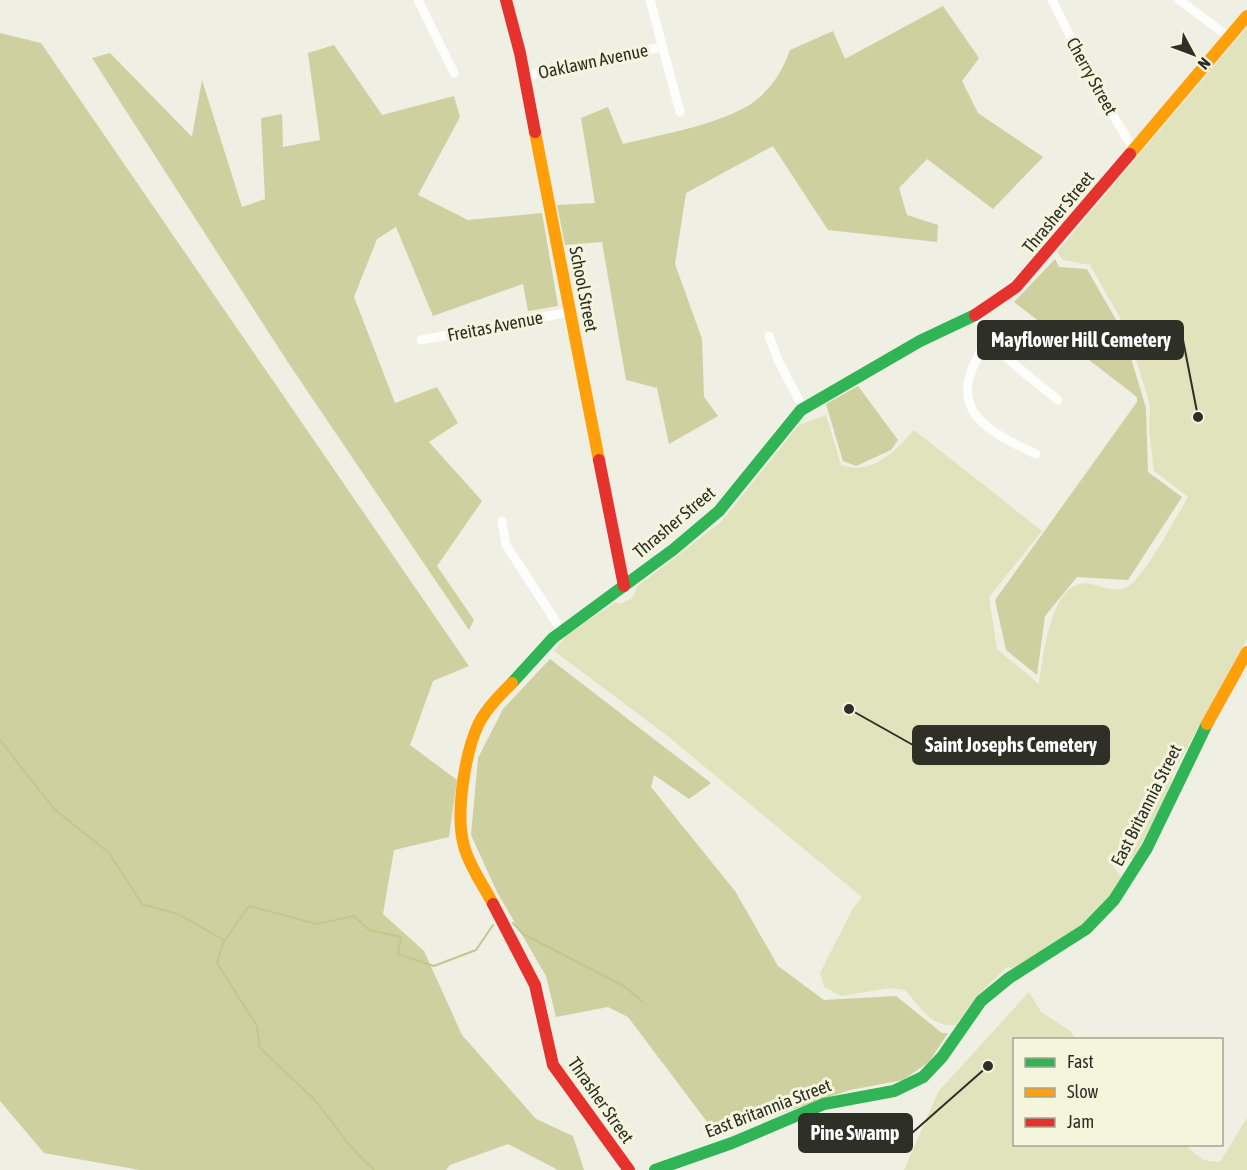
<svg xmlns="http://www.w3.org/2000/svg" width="1247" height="1170" font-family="'Asap Condensed',sans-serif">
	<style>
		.green { fill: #e1e3bc }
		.forest { fill: #ced09f }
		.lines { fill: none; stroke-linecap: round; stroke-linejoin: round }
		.stream { stroke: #c4c78c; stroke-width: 2 }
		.street { stroke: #fdfdfb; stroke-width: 9 }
		.fast { stroke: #30b455; stroke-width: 12 }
		.slow { stroke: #ff9f0a; stroke-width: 12 }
		.jam { stroke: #e5322d; stroke-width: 12 }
		.labels { text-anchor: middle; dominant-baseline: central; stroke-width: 6; stroke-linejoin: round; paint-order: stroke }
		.street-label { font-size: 18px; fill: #2e2f26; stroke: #f3f5dd }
		.leader { fill: none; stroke: #2e2f26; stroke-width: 2 }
		.callout-dot { fill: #2e2f26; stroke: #f3f5dd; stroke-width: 2 }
		.callout { fill: #2e2f26; stroke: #2e2f26; stroke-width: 2 }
		.callout-label { font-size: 20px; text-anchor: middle; font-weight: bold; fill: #fff }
	</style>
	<rect width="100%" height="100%" fill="#efefe3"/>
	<g class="green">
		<path d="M1247,27V639L1175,770L1166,796L1134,859H1126L1113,852L1107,858L1122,878V882C1087,929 1062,940 1012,968L1007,967L978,995L956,1025C931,1028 920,1006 905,990L891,988L841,996L824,987L820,973L853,908L862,897L665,734L554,651L568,634L616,602L620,604L632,598L638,586L721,522L799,425L826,415L841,465C872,476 894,452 914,430L1042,531L989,597L997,649L1039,684C1043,660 1050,575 1091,584C1103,587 1119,594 1130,585C1147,572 1176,517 1188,497L1154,471L1149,430L1150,405L1127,330L1090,265L1063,260L1057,252Z"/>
		<path d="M1029,992L1041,1012L1069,1030L1076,1039L1014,1040V1144L1185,1145L1203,1160L1220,1162L1247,1118V1170H904L938,1092Z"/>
	</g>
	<g class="forest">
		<path d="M943,6L979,58L962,81L978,113L1043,157L993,209L927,159L899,188L907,215L938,225L937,242L828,230L773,146L686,193L675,264L702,339L704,397L718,416L669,444L657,388L626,380L602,242L565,245L557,205L595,203L581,118L608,107L623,144C659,135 735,122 761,96C775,83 784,67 790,50L833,31L845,59Z"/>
		<path d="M0,33L41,43L469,666L433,681L410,745L457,780L449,837L394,850L383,914L424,951L462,1035L536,1119L573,1136L584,1170H558L508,1144L450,1165L446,1170H140L44,1153L0,1101Z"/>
		<path d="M334,45L382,115L454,96L460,117L418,195L468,220L542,213L558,306L528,311L523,284L433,316L396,227L377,239L354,297L395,403L437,387L458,423L429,442L482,501L437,566L474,620L469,630L289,364L92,58L110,53L192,137L202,80L242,207L265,199L261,118L282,114L283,147L320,140L308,53Z"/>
		<path d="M1055,259L1059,267L1087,269L1123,332L1146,408L1148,472L1182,497L1128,580L1077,577L1045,616L1037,675L1006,650L995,600L1137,402V397L1014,302Z"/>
		<path d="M858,386L898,440L891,450L856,466L843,461L826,404Z"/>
		<path d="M550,659L711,783L689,799L654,775L651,787L735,891L778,966L824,1000L896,996L942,1033H948L929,1062L903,1080L850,1090L717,1135L628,1017L608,1007L556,1017L546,976L497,892L471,835L478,758L503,709Z"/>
	</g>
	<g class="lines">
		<g class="stream">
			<path d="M0,740L54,809L109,853L142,904L178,914L224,940L217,963L257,1026L260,1048L315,1100L351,1147L374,1170"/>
			<path d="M513,923L523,934L624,986L643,1002"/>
			<path d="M225,940L249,906L317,924L354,916L369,930L401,937L398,954L434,966L476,950L493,925"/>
		</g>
		<g class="street">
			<path d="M418,0L454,73"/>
			<path d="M650,0L680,112"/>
			<path d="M1052,0L1096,87L1134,150"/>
			<path d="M1179,0L1229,37"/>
			<path d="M524,76L662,47"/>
			<path d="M977,314C985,347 1032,378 1058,400"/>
			<path d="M769,336L778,360L803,408"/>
			<path d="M990,338C943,402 975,427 1036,454"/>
			<path d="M421,340L570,312"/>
			<path d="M502,521L506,545L562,631"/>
		</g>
		<g class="fast">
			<path d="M512,683L553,638L674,549L719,511L801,410L920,341L975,315"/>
			<path d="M655,1170L732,1143L824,1104L894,1091L923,1077L942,1057L981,1001L1009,978L1086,929L1114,900L1147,848L1207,724"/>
		</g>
		<g class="slow">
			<path d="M535,132L599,460"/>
			<path d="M1130,154L1247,16"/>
			<path d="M1207,724L1247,652"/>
			<path d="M493,904C484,886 469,866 464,846C455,814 465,752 479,723C487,708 500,695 512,683"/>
		</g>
		<g class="jam">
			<path d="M506,0L520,53L535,132"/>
			<path d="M975,315L1016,287L1130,154"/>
			<path d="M599,460L624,586"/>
			<path d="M493,904L535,985L553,1065L629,1170"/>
		</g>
	</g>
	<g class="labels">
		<g class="street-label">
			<text transform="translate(593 61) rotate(-12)">Oaklawn Avenue</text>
			<text transform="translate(1092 76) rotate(61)">Cherry Street</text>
			<text transform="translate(1058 212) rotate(-50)">Thrasher Street</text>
			<text transform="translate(584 289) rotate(79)">School Street</text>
			<text transform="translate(495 326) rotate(-11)">Freitas Avenue</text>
			<text transform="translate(674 522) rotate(-40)">Thrasher Street</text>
			<text transform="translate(1146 805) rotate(-63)">East Britannia Street</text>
			<text transform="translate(601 1100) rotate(55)">Thrasher Street</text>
			<text transform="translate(768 1108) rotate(-21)">East Britannia Street</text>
		</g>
	</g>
	<path class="leader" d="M1198 417L1183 340M849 709L913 745M988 1066L912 1133"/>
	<g class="callout-dot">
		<circle cx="1198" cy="417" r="6"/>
		<circle cx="849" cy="709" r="6"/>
		<circle cx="988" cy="1066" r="6"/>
	</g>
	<g class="callout">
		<rect x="978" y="321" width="205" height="38" rx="6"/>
		<rect x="913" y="726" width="196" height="38" rx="6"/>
		<rect x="799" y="1114" width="113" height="38" rx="6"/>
	</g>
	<g class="callout-label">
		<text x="1081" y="347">Mayflower Hill Cemetery</text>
		<text x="1011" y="752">Saint Josephs Cemetery</text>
		<text x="855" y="1140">Pine Swamp</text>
	</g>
	<rect x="1013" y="1038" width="210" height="108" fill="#f3f5dd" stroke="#a4a694" stroke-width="1.5"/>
	<rect x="1025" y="1058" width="30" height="9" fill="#30b455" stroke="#a4a694" stroke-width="1.5"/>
	<text x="1067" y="1068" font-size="18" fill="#2e2f26">Fast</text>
	<rect x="1025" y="1088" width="30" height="9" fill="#ff9f0a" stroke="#a4a694" stroke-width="1.5"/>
	<text x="1067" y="1098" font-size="18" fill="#2e2f26">Slow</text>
	<rect x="1025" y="1118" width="30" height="9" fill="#e5322d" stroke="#a4a694" stroke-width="1.5"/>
	<text x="1067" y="1128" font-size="18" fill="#2e2f26">Jam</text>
	<g transform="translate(1193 54) rotate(131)" stroke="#f3f5dd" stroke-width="4.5" paint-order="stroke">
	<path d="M0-4.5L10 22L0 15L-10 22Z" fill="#2e2f26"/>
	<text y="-9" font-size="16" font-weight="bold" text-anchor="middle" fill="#2e2f26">N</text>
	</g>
</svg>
